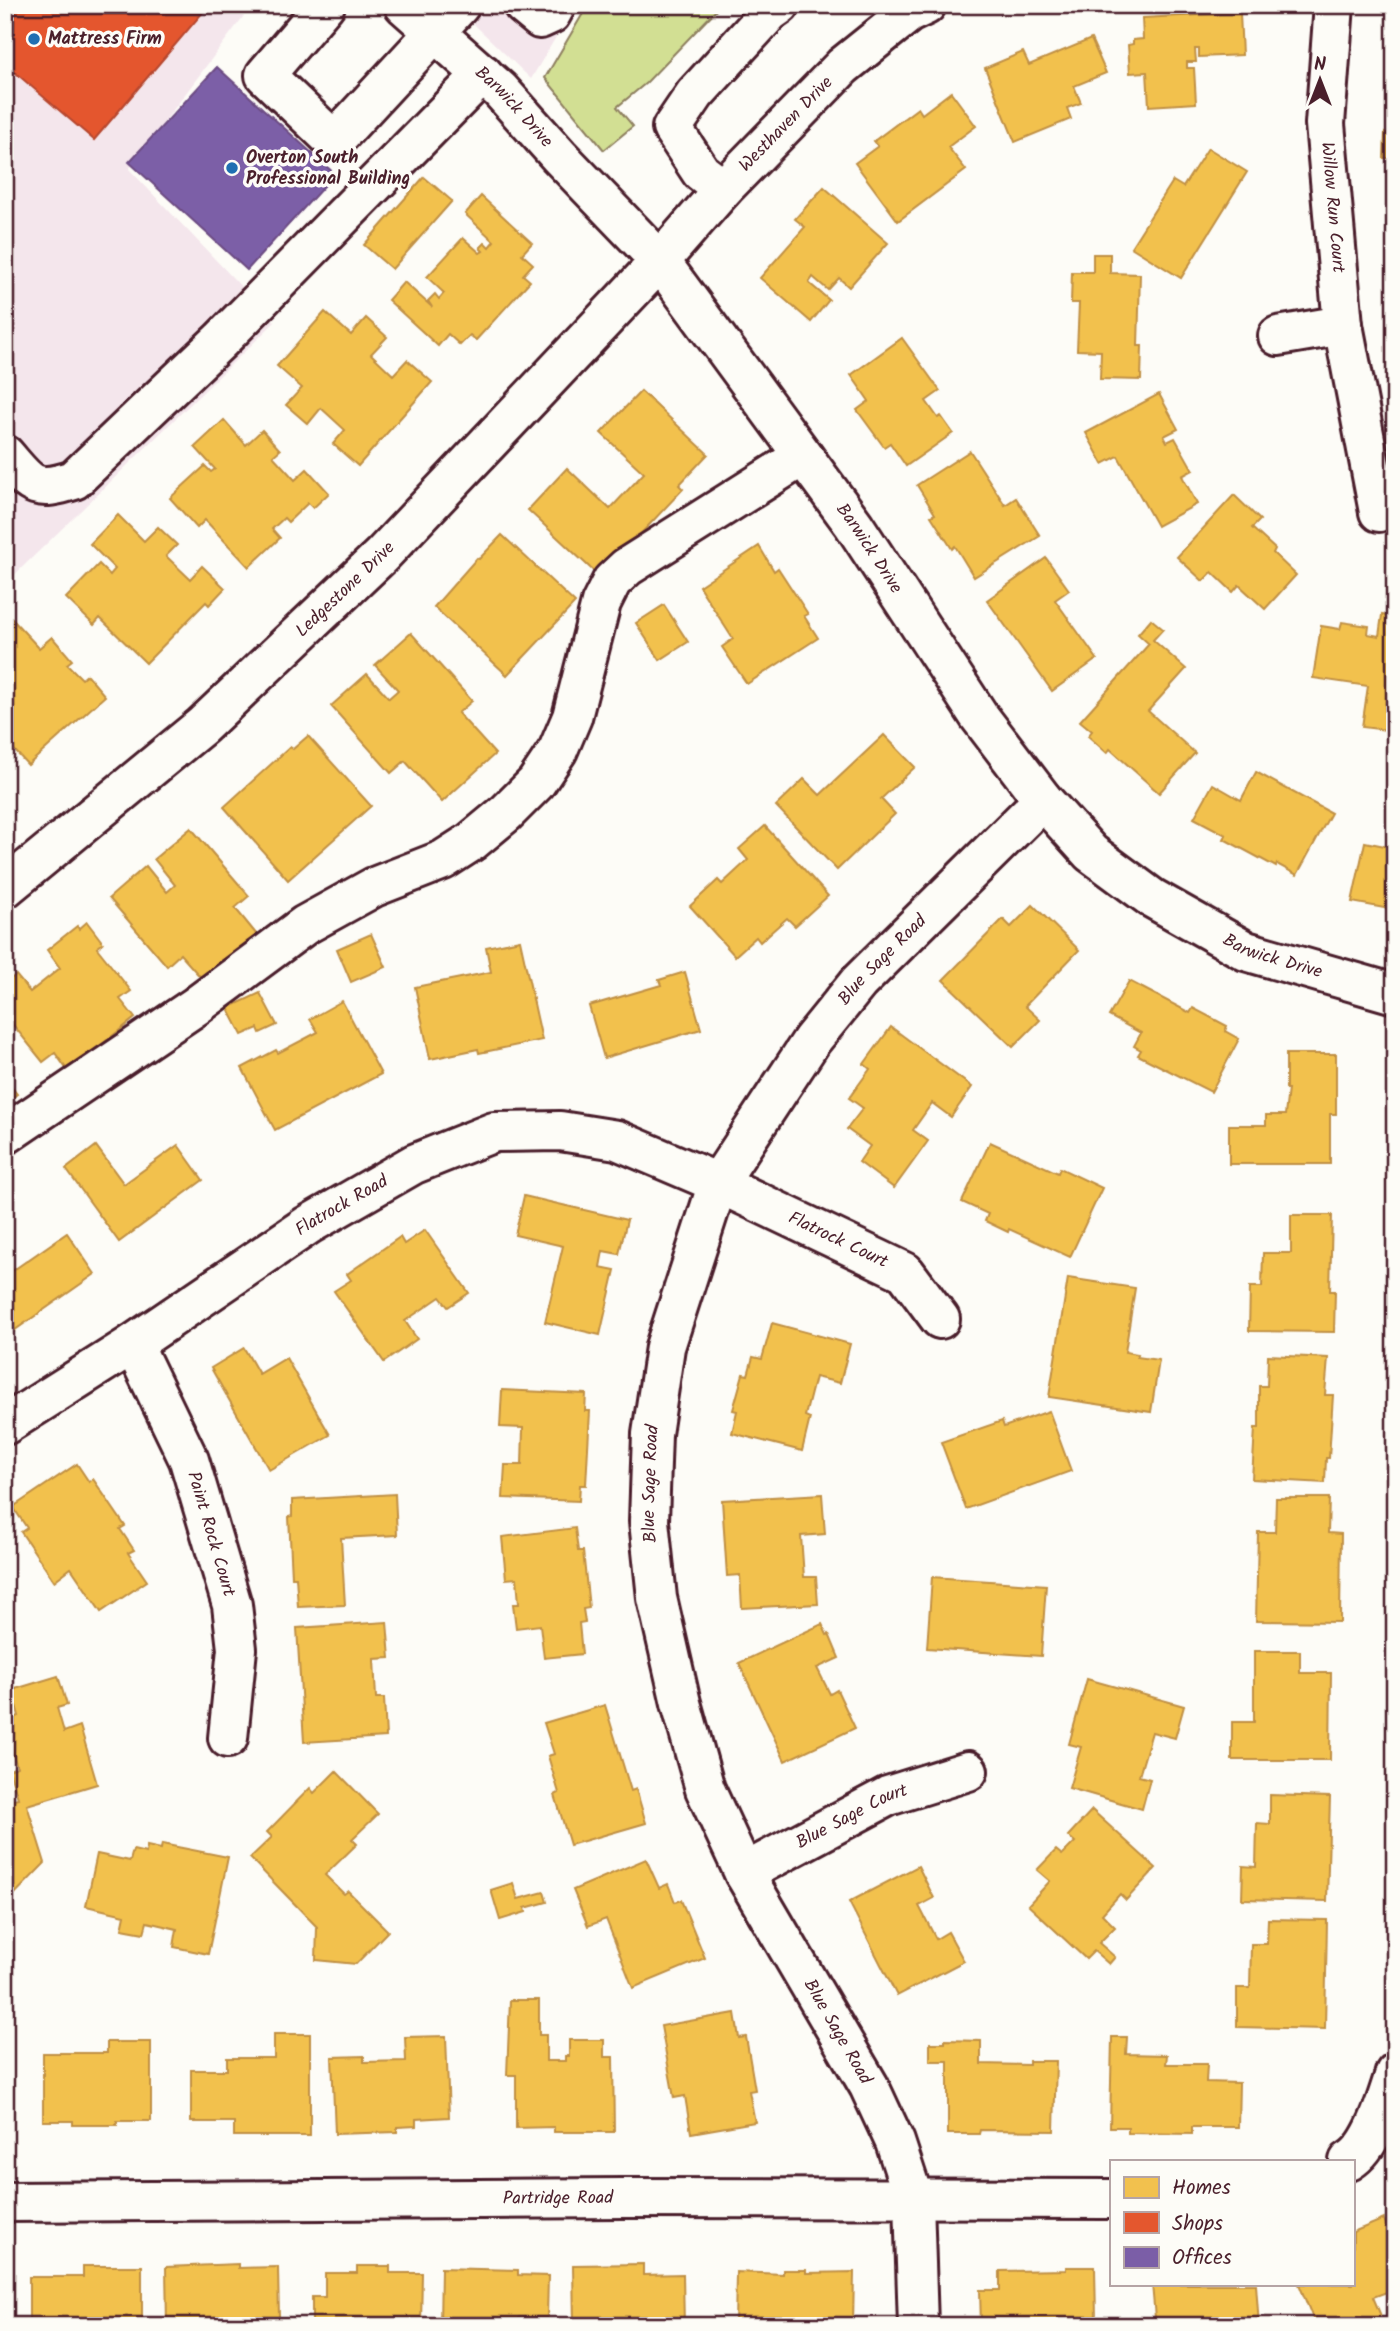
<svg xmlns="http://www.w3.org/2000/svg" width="1400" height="2331" font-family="Kalam,sans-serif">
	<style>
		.built { fill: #f4e6ec }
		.green { fill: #d2df93; stroke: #8e7f5f; stroke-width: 2 }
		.homes { fill: #f2c14e; stroke: #c09044; stroke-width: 2 }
		.shops { fill: #e4572e; stroke: #b6462d; stroke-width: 2 }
		.offices { fill: #7b5ea7; stroke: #6c4b82; stroke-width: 2 }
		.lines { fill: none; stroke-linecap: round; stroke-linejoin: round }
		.minor-casing { stroke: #4a1f2b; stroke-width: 44 }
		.minor { stroke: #fdfcf7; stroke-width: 38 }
		.poi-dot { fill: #1f6fb2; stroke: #fdfcf7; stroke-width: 2.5 }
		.labels { text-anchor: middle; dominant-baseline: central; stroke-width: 7; stroke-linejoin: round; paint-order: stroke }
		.poi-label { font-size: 18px; font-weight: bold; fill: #4a1f2b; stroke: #fdfcf7; text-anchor: start }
		.street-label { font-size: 18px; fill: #4a1f2b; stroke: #fdfcf7 }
	</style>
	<rect width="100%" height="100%" fill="#fdfcf7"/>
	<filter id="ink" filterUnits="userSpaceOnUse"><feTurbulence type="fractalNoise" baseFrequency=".0143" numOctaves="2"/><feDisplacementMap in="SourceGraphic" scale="14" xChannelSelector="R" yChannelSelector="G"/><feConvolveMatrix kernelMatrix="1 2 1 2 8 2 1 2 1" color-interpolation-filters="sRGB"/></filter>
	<g filter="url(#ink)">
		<g class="built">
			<path d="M5,5H252L129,169L275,322L5,584Z"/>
			<path d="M454,5H575L531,79Z"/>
		</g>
		<path class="green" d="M588,5H721L646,83L617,107L633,126L604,150L545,78Z"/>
		<g class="homes">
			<path d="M1240,13L1242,55L1199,57V49H1195L1196,62H1187V68H1194L1196,103L1149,106L1147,72L1130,73L1128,45L1133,44V40L1143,39L1142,18Z"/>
			<path d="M1091,39L1106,73L1074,86L1081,103L1067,108L1071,119L1015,142L985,68L1023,52L1029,65Z"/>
			<path d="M1395,48V158H1384L1385,133L1390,134Z"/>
			<path d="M951,92L976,126L948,147L966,170L898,221L855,163L878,146L874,141L918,108L922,114Z"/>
			<path d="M1208,148L1247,172L1181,278L1131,247L1173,181L1183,187Z"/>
			<path d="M424,177L452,201L392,269L364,245Z"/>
			<path d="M824,187L888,243L849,287L839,278L828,290L813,277L809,283L829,300L811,322L760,278L805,227L795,219Z"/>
			<path d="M481,196L532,243L522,254L533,264L523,275L530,281L476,340L470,335L460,345L448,334L438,346L388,300L404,282L432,307L428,301L435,294L439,299L444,293L427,277L463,238L480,253L483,251L480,248L485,243L489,247L494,241L465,214Z"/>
			<path d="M1093,254H1110V273L1140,274L1138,346H1142L1141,380L1100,379L1101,351L1077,350L1079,303H1071L1072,272H1093Z"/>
			<path d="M325,312L351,335L366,318L387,337L371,354L393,375L407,360L432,382L358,466L333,444L345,430L321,408L308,424L286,405L302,388L277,366Z"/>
			<path d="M902,338L940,391L926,401L938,418L941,416L953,433L906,466L890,443L884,447L857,410L869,401L851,375Z"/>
			<path d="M641,391L708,454L679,485L683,489L600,577L528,510L567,468L610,509L644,473L601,433Z"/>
			<path d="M1159,394L1178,429L1164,436L1167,442L1175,438L1193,470L1182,476L1197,504L1157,526L1118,456L1103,464L1086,433Z"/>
			<path d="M224,420L246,445L262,430L280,450L273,456L295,480L307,469L329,493L313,508L308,503L288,522L284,518L272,529L280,538L249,567L205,520L197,528L170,498L205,466L211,472L215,469L195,447Z"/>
			<path d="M970,451L1005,505L1016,498L1040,536L974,577L955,546L952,549L931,516L935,514L917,485Z"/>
			<path d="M1234,495L1260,520L1252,528L1275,549L1273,553L1296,575L1265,609L1239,585L1233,592L1212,572L1203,581L1177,557Z"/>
			<path d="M118,515L144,541L158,527L177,545L166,556L190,579L202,566L225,588L209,605L206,602L146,663L100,618L94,625L66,598L99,564L110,575L115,569L90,544Z"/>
			<path d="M502,535L575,603L507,675L434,607L477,558L479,559Z"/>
			<path d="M759,546L774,571L778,568L808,614L804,616L818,638L747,684L722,647L733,639L699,586Z"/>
			<path d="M1046,558L1069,590L1055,600L1097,659L1052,691L987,600Z"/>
			<path d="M664,605L688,642L660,660L636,623Z"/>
			<path d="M1382,615L1395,617V731L1362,727L1368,686L1313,678L1321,626L1340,629L1342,622L1369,626L1368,634L1379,636Z"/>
			<path d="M12,619L39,648L52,637L72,660L67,664L82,679L87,675L105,696L28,765L5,740V626Z"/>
			<path d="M1151,619L1163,629L1153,640L1186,669L1148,711L1195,753L1159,793L1110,749L1107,753L1088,736L1092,731L1080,721L1149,644L1138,634Z"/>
			<path d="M411,633L472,701L458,713L495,754L442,802L405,761L391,773L331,706L367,674L389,698L398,690L375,665Z"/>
			<path d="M884,735L915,767L881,799L895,814L837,870L776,806L804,779L820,795Z"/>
			<path d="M308,736L371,806L288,880L224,807L290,747L293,749Z"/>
			<path d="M1256,772L1331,813L1297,875L1277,864L1276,867L1224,839L1226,835L1194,818L1213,784L1241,800Z"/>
			<path d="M765,826L828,896L795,926L787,918L760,942L756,937L735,956L690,906L718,880L722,884L748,860L739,849Z"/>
			<path d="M191,828L249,896L235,908L257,935L204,981L180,954L167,966L109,898L146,866L167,892L175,885L154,859Z"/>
			<path d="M1365,842L1395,848V910L1352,902Z"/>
			<path d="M1033,905L1079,950L1025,1006L1040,1020L1013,1047L943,980L1003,919L1011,927Z"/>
			<path d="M87,922L103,943L97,948L131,991L120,999L135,1018L68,1071L55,1053L43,1062L5,1015V983L16,975L30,992L60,968L47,950L77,926L79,929Z"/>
			<path d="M371,934L386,967L351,982L337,949Z"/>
			<path d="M520,940L542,1040L479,1053L478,1049L430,1059L415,987L491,972L486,947Z"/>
			<path d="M685,972L701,1029L604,1058L589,1006L661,985L659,980Z"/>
			<path d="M1129,981L1190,1013L1193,1008L1227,1026L1225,1031L1239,1039L1211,1092L1138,1055L1141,1050L1134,1046L1141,1033L1109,1016Z"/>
			<path d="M260,993L277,1025L260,1033L258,1028L242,1035L228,1008Z"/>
			<path d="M342,1001L381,1074L275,1130L242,1068L276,1050L278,1053L318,1032L310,1019Z"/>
			<path d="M891,1027L972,1087L951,1117L932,1103L913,1130L928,1141L894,1188L859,1162L870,1146L847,1129L863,1108L849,1098L870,1069L864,1064Z"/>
			<path d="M1286,1054H1336V1114H1330V1164H1229V1125H1266V1115H1285L1288,1089H1286Z"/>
			<path d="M5,1079L17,1094L5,1103Z"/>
			<path d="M990,1142L1058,1173L1060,1168L1102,1188L1070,1257L1009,1229L1008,1232L985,1221L988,1214L962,1202Z"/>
			<path d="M178,1145L203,1180L119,1242L66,1169L96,1146L124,1184Z"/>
			<path d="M524,1196L627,1220L619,1254L603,1251L600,1267L615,1270L600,1335L545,1322L563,1246L515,1235Z"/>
			<path d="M1291,1215H1332L1330,1291H1335L1334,1332L1249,1331L1250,1287H1262L1263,1253H1291Z"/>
			<path d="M425,1230L469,1293L448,1307L440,1297L405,1321L417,1339L384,1362L334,1291L351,1280L347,1274L400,1237L404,1244Z"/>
			<path d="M67,1233L95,1274L5,1337V1276Z"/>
			<path d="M1068,1278L1135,1288L1125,1352L1138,1354L1137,1357L1159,1360L1151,1412L1049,1397Z"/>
			<path d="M772,1323L850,1344L840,1383L815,1377L805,1416L810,1418L802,1451L732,1433L737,1411L733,1410L743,1374L748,1375L753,1357L762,1359Z"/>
			<path d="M244,1348L259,1374L286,1358L330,1435L269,1470L211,1368Z"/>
			<path d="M1268,1355L1328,1358L1325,1395H1333L1329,1458H1326L1325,1483L1252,1479L1255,1428H1259V1386H1267Z"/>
			<path d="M502,1390L586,1394L585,1411H590L586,1485H580L579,1501L503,1498L505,1465H522L523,1428L500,1427Z"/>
			<path d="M1049,1411L1071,1471L966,1509L941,1442L1002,1421L1004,1427Z"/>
			<path d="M77,1464L89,1482L93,1479L125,1526L120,1529L134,1550L128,1553L147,1581L101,1612L71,1568L54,1581L21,1532L27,1528L13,1507Z"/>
			<path d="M395,1494L397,1535L341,1538L345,1605L298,1607L296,1577H292L289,1517L292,1516V1500Z"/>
			<path d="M822,1494L825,1534L801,1536L804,1577H816L818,1604L742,1608L740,1575L727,1576L722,1500Z"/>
			<path d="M1276,1498H1329L1328,1533L1341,1534L1340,1622L1256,1621L1258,1532H1275Z"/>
			<path d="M575,1528L578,1551H583L589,1608L583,1609L585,1622L579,1623L582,1654L544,1658L540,1625L516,1628L513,1604H519L517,1578L506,1579L502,1537Z"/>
			<path d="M932,1577L1046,1585L1041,1656L927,1648Z"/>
			<path d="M387,1622L390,1658L374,1659L376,1698H384L386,1737L304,1742L297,1628Z"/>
			<path d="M822,1624L827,1635L829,1634L839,1658L817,1668L830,1694L837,1690L855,1728L785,1761L739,1663Z"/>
			<path d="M1254,1651H1300V1673H1331L1330,1760H1232V1722H1254Z"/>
			<path d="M58,1676L67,1705L57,1708L64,1732L80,1726L97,1784L27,1805L45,1863L5,1904V1801L18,1798L9,1770L17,1767L5,1729V1720L19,1716L12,1690Z"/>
			<path d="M1087,1679L1184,1706L1175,1738L1152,1732L1139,1776L1150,1779L1142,1809L1069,1788L1081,1747L1069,1744Z"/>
			<path d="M605,1705L631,1791L636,1789L646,1823L570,1845L555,1795L559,1793L548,1756L554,1754L544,1723Z"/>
			<path d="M336,1771L378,1814L352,1839L357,1844L325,1875L344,1894L348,1891L388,1931L356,1964L316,1960L317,1927L250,1858L272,1837L267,1832L310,1788L314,1793Z"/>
			<path d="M1270,1795L1330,1797L1327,1901L1242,1899L1243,1866L1256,1867L1257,1823L1270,1824Z"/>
			<path d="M1092,1810L1156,1868L1126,1900L1120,1894L1102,1914L1115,1927L1099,1943L1115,1957L1109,1964L1094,1951L1086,1959L1028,1905L1050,1881L1037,1870L1056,1850L1062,1855L1075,1842L1068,1836Z"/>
			<path d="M162,1844L228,1857L208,1954L174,1947L177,1929L147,1922L144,1933L122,1929L125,1915L86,1906L97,1854L130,1861L133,1850L146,1853L147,1846L161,1849Z"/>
			<path d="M646,1859L659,1888L668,1884L675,1902L681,1900L705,1958L633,1988L606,1919L588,1926L573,1890Z"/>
			<path d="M918,1866L934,1898L919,1906L936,1939L948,1932L964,1961L897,1996L849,1902Z"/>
			<path d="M513,1883L518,1899L544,1892L547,1902L525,1908L526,1912L500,1920L491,1890Z"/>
			<path d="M1268,1919L1327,1920L1325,2029L1237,2027V1988H1250L1251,1944H1267Z"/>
			<path d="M510,2000H539V2035H546V2061H565V2056H569V2040H604V2057H613L614,2132H554V2127L516,2128V2075H507Z"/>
			<path d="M735,2013L739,2038L746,2037L755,2090L749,2091L755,2122L691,2133L685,2096L674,2098L661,2026Z"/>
			<path d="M274,2034H310V2136H234V2122H191V2070H227V2058H274Z"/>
			<path d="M446,2036L449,2117L416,2119V2126L397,2127V2132L335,2134L332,2057L364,2056V2062L406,2061L405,2037Z"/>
			<path d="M1112,2037H1127L1126,2054L1167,2055L1166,2064H1207L1206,2082L1239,2083L1238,2127H1192V2134L1128,2133V2127H1110Z"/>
			<path d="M945,2040L981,2041V2064L1029,2065V2061H1056L1054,2131L980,2130L979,2134H948V2061H930V2043H945Z"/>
			<path d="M107,2042H151V2121H117V2125H73V2121H43V2053H107Z"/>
			<path d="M1384,2219L1388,2230L1395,2227V2289L1373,2297L1381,2316L1362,2323V2326H1316L1299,2284H1353V2232Z"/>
			<path d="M238,2264V2268L278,2267L279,2318H246V2326H167L166,2267Z"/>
			<path d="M643,2264V2275L683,2274L684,2326H574L573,2265Z"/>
			<path d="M83,2266H142V2326H29V2277H83Z"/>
			<path d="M357,2266H390V2273H422L421,2326H312V2297H325V2273H357Z"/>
			<path d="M1066,2267H1095L1096,2319L1061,2320V2326H981L980,2290H1000V2271L1066,2270Z"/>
			<path d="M441,2268L518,2270V2275L548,2276L547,2317H519V2326H440Z"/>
			<path d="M783,2270H806V2273L854,2272L853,2326H735L736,2272L783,2274Z"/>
			<path d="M1152,2284H1256L1259,2326H1137L1136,2320L1155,2318Z"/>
		</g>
		<path class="shops" d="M10,5H209L94,140L10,68L5,73V11Z"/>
		<path class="offices" d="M217,67L335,174L247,270L129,162Z"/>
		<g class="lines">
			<g class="minor-casing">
				<g id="minor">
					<path d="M325,5L265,75L334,141L460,5"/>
					<path id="s1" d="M404,5L500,90L559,156L660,261L854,525L979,716L1043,800L1091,853L1152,898L1246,951L1395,994"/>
					<path d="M523,5L540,19L551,14L556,5"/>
					<path id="s2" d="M1334,5L1325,124L1343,325L1379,512"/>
					<path d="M723,189L701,172L672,128L695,94L770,12L780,5"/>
					<path d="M1278,336L1343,325"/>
					<path d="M5,455C31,485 33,493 74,480L221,340L483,74"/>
					<path id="s3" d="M5,888L202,726L381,556L660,261L723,189L843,66L909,13L926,5"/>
					<path d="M5,1135L196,1006L305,925L374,887L443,860L471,842L506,813L536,783L558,750L572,717L601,603L612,581L627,567L803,456"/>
					<path id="s4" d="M133,1344L189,1460L232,1605L237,1649L228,1738"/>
					<path id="s5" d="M5,1425L133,1344L308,1225L414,1164L494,1132L560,1131L617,1140L718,1183L905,1272L940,1319"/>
					<path id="s6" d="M744,1873L888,1796L968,1771"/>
					<path d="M1349,2161C1373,2147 1387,2099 1395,2073"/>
					<path id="s7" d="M5,2202L623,2198L1111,2199"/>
					<path id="s8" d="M918,2326L914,2200L895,2142L869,2086L744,1873L705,1789L681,1703L657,1598L649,1521L652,1434L665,1347L718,1183L812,1040L859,982L1043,800"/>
				</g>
			</g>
			<use href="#minor" class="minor"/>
		</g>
	</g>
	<g class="poi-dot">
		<circle cx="34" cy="39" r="7"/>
		<circle cx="232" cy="168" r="7"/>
	</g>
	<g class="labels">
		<g class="poi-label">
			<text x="48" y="39">Mattress Firm</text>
			<text x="246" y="158">Overton South<tspan x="246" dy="21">Professional Building</tspan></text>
		</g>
		<g class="street-label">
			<text stroke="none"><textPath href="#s1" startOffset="150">Barwick Drive</textPath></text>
			<text stroke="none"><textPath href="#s3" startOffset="1094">Westhaven Drive</textPath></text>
			<text stroke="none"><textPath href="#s2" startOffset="203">Willow Run Court</textPath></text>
			<text stroke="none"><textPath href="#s1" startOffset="718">Barwick Drive</textPath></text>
			<text stroke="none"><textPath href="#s3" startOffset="453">Ledgestone Drive</textPath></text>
			<text stroke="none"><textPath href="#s1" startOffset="1306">Barwick Drive</textPath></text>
			<text stroke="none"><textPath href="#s8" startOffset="1488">Blue Sage Road</textPath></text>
			<text stroke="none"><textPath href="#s5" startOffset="402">Flatrock Road</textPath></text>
			<text stroke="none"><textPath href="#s5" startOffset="938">Flatrock Court</textPath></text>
			<text stroke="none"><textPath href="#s8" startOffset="900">Blue Sage Road</textPath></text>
			<text stroke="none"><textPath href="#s4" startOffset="206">Paint Rock Court</textPath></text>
			<text stroke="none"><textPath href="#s6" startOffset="122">Blue Sage Court</textPath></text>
			<text transform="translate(837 2032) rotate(60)">Blue Sage Road</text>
			<text stroke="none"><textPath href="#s7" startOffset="553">Partridge Road</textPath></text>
		</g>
	</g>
	<rect width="1400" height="2331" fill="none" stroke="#fdfcf7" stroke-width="28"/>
	<rect x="14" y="14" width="1372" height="2303" fill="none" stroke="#4a1f2b" stroke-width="2.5" filter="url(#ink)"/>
	<rect x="1110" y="2160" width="245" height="126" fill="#fdfcf7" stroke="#b5a4a5" stroke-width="2"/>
	<rect x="1124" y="2177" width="35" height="21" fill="#f2c14e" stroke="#b5a4a5" stroke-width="2"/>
	<text x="1172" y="2194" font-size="21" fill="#4a1f2b">Homes</text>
	<rect x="1124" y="2212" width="35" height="21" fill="#e4572e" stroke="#b5a4a5" stroke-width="2"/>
	<text x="1172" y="2230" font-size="21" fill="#4a1f2b">Shops</text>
	<rect x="1124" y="2247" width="35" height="21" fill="#7b5ea7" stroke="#b5a4a5" stroke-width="2"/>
	<text x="1172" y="2264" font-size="21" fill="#4a1f2b">Offices</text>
	<g transform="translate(1320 80)" stroke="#fdfcf7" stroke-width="5" paint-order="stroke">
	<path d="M0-5L12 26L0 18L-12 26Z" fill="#4a1f2b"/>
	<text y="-10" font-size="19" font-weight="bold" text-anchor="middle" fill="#4a1f2b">N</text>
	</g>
</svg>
